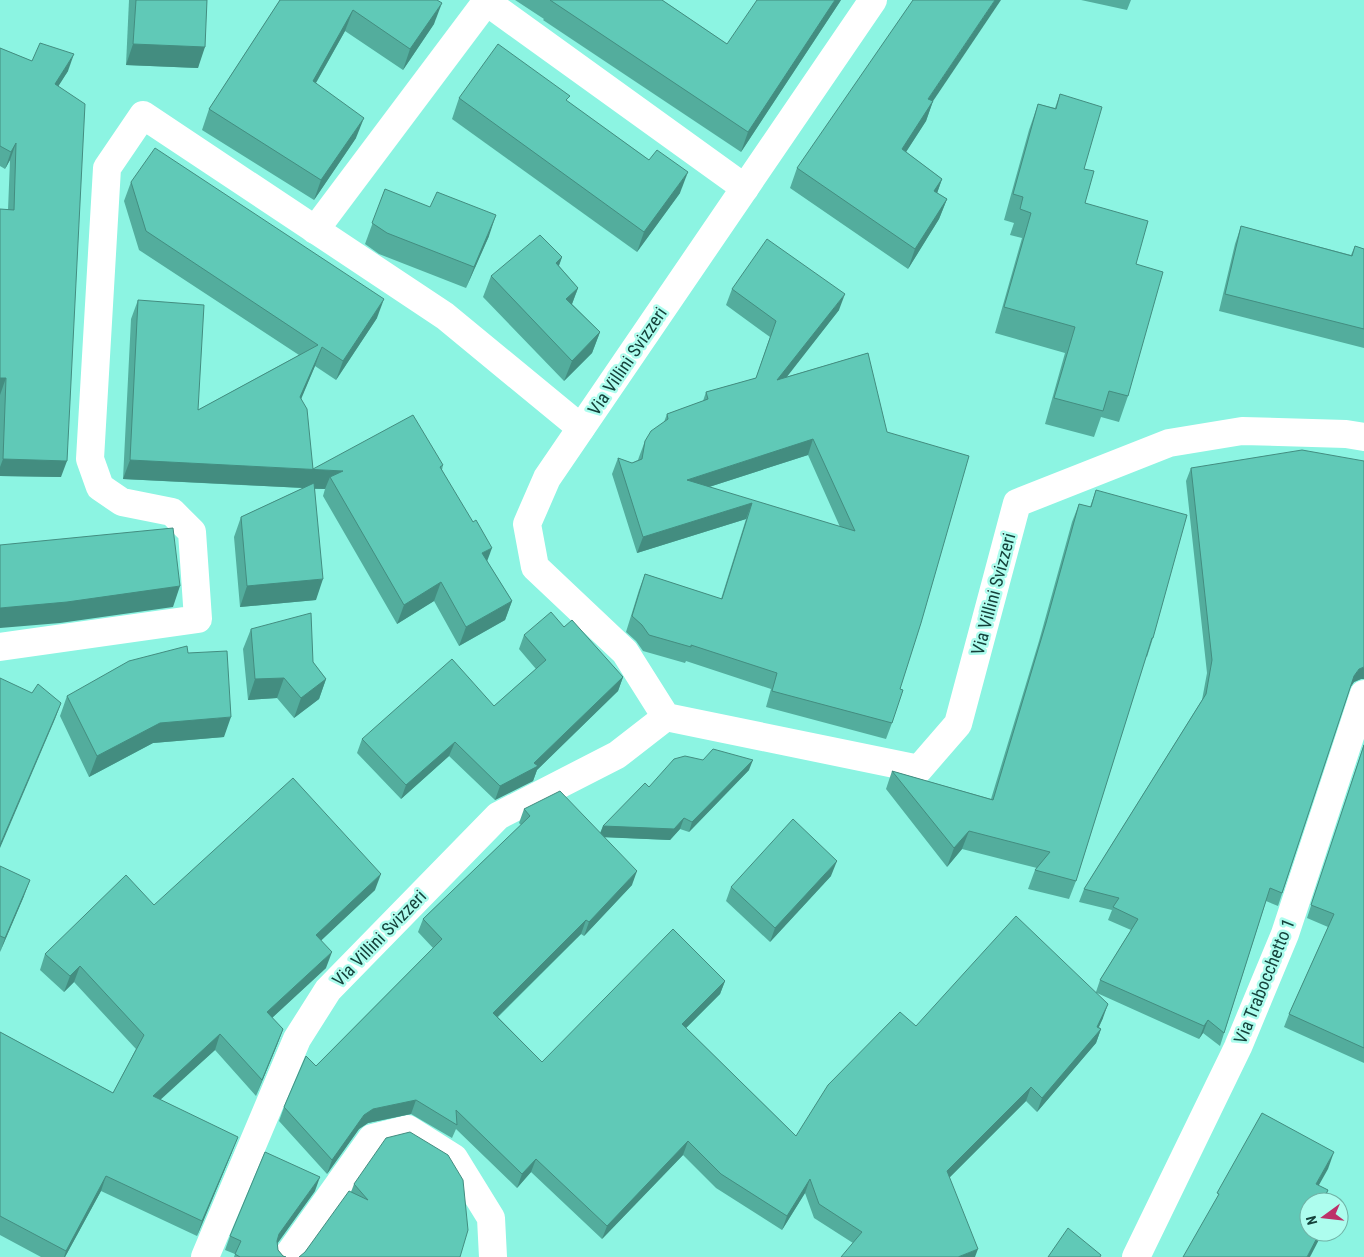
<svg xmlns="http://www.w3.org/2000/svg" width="1364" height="1257" font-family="'Roboto Condensed',sans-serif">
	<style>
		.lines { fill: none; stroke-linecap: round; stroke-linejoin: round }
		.street { stroke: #fff; stroke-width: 28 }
		.wall { fill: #53ad9d; fill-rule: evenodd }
		.shaded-wall { fill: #438d80 }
		.building { fill: #60c9b7; stroke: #438d80; fill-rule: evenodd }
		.labels { text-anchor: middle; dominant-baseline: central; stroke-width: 5; stroke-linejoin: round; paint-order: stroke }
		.street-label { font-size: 18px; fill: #15423b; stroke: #adfdee }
	</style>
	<rect width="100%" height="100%" fill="#8cf4e2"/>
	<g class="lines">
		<g class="street">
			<path d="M484,0L745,188"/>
			<path d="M873,0L547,478L527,524L535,567L625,652L666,717L919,769L958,724L1017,503L1169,443L1242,431L1346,434L1364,437"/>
			<path d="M315,230L486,2"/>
			<path d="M0,647L198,619L192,532L172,512L122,502L100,487L90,459L107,168L143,115L445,316L581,428"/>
			<path d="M205,1257L297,1039L328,990L498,816L617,755L666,717"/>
			<path d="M287,1257L372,1138L408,1129L454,1158L491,1218L493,1257"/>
			<path d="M1136,1257L1238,1047L1285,934L1364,694"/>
		</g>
	</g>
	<g class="wall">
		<path d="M129,0H207L198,68L126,65Z"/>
		<path d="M280,0H437L434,24L403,70L345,31L316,83L356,138L314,200L202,130L209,109Z"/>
		<path d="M515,0H662L727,44L841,0L741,152L543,20L544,19Z"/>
		<path d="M1081,0H1131L1127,10Z"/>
		<path d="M0,48L32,61L68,71L58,86L61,477L0,476V209L8,210L10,160L5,169L0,166Z"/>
		<path d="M1060,94L1084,169L1085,203L1136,264L1128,396L1119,422L1101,417L1094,437L1045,424L1065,353L995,333L1022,238L1010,235L1014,223L1004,220L1029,130L1038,104L1055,108Z"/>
		<path d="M459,98L568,102L649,160L680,193L637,252L452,119Z"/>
		<path d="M933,101L926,121L906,152L942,179L937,193L947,199L939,219L908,269L790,188L797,168Z"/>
		<path d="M131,182L377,318L336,380L315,366L301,398L313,469L443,465L442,470L487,561L512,601L505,620L459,646L434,601L397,624L323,496L325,489H315L316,600L240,607L234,537L241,517L303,488L123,479L131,319L138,300L198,410L299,355L139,250L124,201Z"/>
		<path d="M385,189L489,236L466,288L379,254L365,244Z"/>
		<path d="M1241,226L1351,255L1355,246L1364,249V348L1219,311L1235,244Z"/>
		<path d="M562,257L559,266L578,288L572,304L600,332L592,353L564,381L483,297L491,276Z"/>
		<path d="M732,289L839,310L786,377L868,353L900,689L892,723L886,739L766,707L771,689L686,661L685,663L643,651L636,641L626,632L639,590L645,574L721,599L746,519L637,553L612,474L618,458L632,463L638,460L639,457L645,441L664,422L667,414L703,401L706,392L756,378L770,337L726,305ZM808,455L840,527L709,487Z"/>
		<path d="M1191,468L1361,679L1354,682L1350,688L1278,906L1266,901L1220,1046L1203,1033L1199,1039L1097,993L1103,1018L1099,1027L1101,1029L1096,1043L1037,1112L1026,1101L949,1178L853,1243L814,1218L805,1193L782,1230L716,1188L683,1155L602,1239L531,1172L517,1188L456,1129L452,1138L411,1114L368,1123L359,1129L327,1174L279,1121L284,1107L316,1066L433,948L418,932L423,919L521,825L519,823L524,809L600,833L603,826L649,787L749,770L689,832L680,829L670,840L605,837L632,885L584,936L581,934L498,1017L542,1062L725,981L720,994L686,1028L796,1136L916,1026L1096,992L1100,980L1131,930L1108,920L1112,910L1079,902L1084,889L1202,700L1207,673L1186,481Z"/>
		<path d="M1096,490L1153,638L1147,657L1146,656L1076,881L1069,899L1028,889L1035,870L1037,868L962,849L947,867L886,789L892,771L991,799L1039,641L1072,522L1079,504L1090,507Z"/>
		<path d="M564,627L623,677L618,691L537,770L533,781L495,800L449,756L401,799L357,753L362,739L494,706L536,669L519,649L524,635Z"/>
		<path d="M251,629L313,662L326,679L319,699L294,718L277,698L248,700L243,649Z"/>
		<path d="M188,653L224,737L153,743L89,777L60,716L67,696Z"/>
		<path d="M1364,744V1063L1284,1027L1289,1014L1328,927L1307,918Z"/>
		<path d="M0,866L24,896L0,952Z"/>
		<path d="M831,876L770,942L726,901L731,887Z"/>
		<path d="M375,890L321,940L326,968L272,1018L283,1029L277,1045L256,1096L215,1050L160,1099L232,1152L197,1236L101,1191L65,1257H41L0,1235V1032L113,1093L136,1049L74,982L64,992L40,970L45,954L154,905Z"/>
		<path d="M354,1184L460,1257L305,1252L351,1192Z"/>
		<path d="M315,1191L277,1244L278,1250L283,1256L286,1257H234L235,1254L225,1250L230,1236Z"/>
	</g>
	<g class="shaded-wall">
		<path d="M835,0H841L741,152L748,132Z"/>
		<path d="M995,0H1001L921,119L928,99Z"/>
		<path d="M442,3L434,24L403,70L410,49Z"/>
		<path d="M353,10L345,31L305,102L313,81Z"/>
		<path d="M133,44L205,47L198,68L126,65Z"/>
		<path d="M74,54L68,71L49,101L55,84Z"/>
		<path d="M933,101L926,121L895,169L902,149Z"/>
		<path d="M364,118L356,138L314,200L321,180Z"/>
		<path d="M16,143L10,160L5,169L11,152Z"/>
		<path d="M688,172L680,193L637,252L644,232Z"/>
		<path d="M942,179L935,199L934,191Z"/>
		<path d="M947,199L939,219L908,269L915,249Z"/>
		<path d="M496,215L489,236L466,288L474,267Z"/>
		<path d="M562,257L554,278L556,263Z"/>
		<path d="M578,288L570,309L566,299Z"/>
		<path d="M845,294L839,310L772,396L777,380Z"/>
		<path d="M384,299L377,318L336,380L343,361Z"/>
		<path d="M600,332L592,353L564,381L572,361Z"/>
		<path d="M322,347L315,366L294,416L300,397Z"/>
		<path d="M0,378H6L0,395Z"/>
		<path d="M813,439L808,455L681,496L687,480Z"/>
		<path d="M3,459L67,461L61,477L0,476V467Z"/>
		<path d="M130,460L343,471L330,477L325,489L123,479Z"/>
		<path d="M752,503L746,519L637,553L643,537Z"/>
		<path d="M492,548L485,567L482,553Z"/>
		<path d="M323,579L316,600L240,607L247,586Z"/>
		<path d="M441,582L434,601L397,624L404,605Z"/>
		<path d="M180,586L173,607L60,623L0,628V608Z"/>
		<path d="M512,601L505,620L459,646L466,627Z"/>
		<path d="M1364,667V679H1361L1354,682L1349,689L1354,676L1359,669Z"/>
		<path d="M623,677L618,691L537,770L533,781L495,800L500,786L534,763Z"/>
		<path d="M284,678L277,698L248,700L255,679Z"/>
		<path d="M326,679L319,699L294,718L301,698Z"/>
		<path d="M61,703L55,719L0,848V845Z"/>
		<path d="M231,717L224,737L153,743L89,777L97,756L160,723Z"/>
		<path d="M455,742L449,756L401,799L406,785Z"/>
		<path d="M753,760L749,770L689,832L692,822Z"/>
		<path d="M684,818L680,829L670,840L599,837L603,826Z"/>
		<path d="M969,831L962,849L947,867L954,848Z"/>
		<path d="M837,861L831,876L770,942L775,928Z"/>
		<path d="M637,871L632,885L584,936L589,922Z"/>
		<path d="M381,874L375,890L310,951L316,935Z"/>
		<path d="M30,880L24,896L0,952L5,938Z"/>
		<path d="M586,920L581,934L488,1026L493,1013Z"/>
		<path d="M332,952L326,968L261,1028L267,1012Z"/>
		<path d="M80,966L74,982L64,992L70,976Z"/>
		<path d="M725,981L720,994L677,1037L682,1024Z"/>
		<path d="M1108,1004L1103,1018L1093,1039L1101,1029L1096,1043L1037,1112L1042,1098L1097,1027Z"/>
		<path d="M1208,1020L1203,1033L1199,1039L1204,1026Z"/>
		<path d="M283,1029L277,1045L256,1096L262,1080Z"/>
		<path d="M220,1034L215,1050L147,1112L153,1096Z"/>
		<path d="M1031,1087L1026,1101L942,1185L947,1171Z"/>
		<path d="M416,1100L411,1114L368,1123L359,1129L327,1174L332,1160L364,1115L373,1109Z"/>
		<path d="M238,1137L232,1152L197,1236L202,1221Z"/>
		<path d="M688,1141L683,1155L602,1239L607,1226Z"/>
		<path d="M1334,1152L1328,1169L1310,1201L1316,1184Z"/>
		<path d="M536,1159L531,1172L517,1188L522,1174Z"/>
		<path d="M106,1176L101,1191L65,1257H64L66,1251Z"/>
		<path d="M320,1177L315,1191L274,1248L279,1234Z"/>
		<path d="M810,1179L805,1193L782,1230L787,1216Z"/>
		<path d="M1328,1190L1324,1202H1322Z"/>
		<path d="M1320,1232H1323L1310,1257H1307Z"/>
		<path d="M978,1249L975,1257H958Z"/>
	</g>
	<g class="building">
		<path d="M136,0H207L205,47L133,44Z"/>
		<path d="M280,0H437L442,3L410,49L353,10L313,81L364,118L321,180L209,109Z"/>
		<path d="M550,0H662L727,44L757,0H835L748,132Z"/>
		<path d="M913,0H995L928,99L933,101L902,149L942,179L934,191L947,199L915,249L797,168Z"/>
		<path d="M40,43L74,54L55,84L85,104L67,461L3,459L6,378H0V209L14,210L16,143L11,152L0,146V48L32,61Z"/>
		<path d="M498,44L570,96L566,100L649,160L657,150L688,172L644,232L459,98Z"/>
		<path d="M1060,94L1102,107L1084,169L1094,171L1085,203L1148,221L1136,264L1163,272L1128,396L1109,391L1103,411L1054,398L1075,327L1004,307L1031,213L1020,209L1023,197L1013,194L1038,104L1056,109Z"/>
		<path d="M155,148L384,299L343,361L322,347L300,397L307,409L313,469L413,415L443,465L440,467L473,522L476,520L492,548L482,553L512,601L466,627L441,582L404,605L330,477L343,471L130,460L138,300L204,305L198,410L318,345L146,231L131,182Z"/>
		<path d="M385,189L430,207L437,192L496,215L474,267L387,233L372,223Z"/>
		<path d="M1241,226L1352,256L1355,246L1364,249V329L1225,294Z"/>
		<path d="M540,235L562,257L556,263L578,288L566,299L600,332L572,361L491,276Z"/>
		<path d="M767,239L845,294L777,380L868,353L887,432L969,456L921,623L900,689L903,690L892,723L772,691L777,673L691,645V647L649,635L642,625L632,616L645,574L722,599L752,503L643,537L618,458L632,463L642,459L645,441L651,431L668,419L667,414L708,399L706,392L756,378L776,321L732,289ZM813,439L855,531L687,480Z"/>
		<path d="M1302,450L1364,461V667L1359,669L1354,676L1282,893L1270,888L1224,1033L1208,1020L1204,1026L1100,980L1138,919L1113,907L1119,898L1084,889L1206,694L1212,660L1191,468Z"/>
		<path d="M314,483L323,579L247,586L241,517Z"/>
		<path d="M1096,490L1187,515L1153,638H1152L1076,881L1035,870L1050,852L969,831L954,848L892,771L993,800L1046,623L1079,504L1091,507Z"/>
		<path d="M173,528L180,586L67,602L0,608V545Z"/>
		<path d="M551,612L564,627L572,620L623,677L534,763L538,766L500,786L455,742L406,785L362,739L452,659L494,706L546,660L524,635Z"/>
		<path d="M311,613L313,662L326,679L301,698L284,678L255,679L251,629Z"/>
		<path d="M187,646L188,653L227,651L231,717L160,723L97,756L67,696L129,661Z"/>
		<path d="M0,678L32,693L38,684L61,703L0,845Z"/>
		<path d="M1364,745V1048L1289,1014L1334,914L1311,905Z"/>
		<path d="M713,749L753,760L692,822L684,818L674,829L603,826L645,783L649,787L674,759L685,756L703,760Z"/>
		<path d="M293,778L381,874L316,935L332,952L267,1012L283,1029L262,1080L220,1034L153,1096L238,1137L202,1221L106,1176L66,1251L0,1216V1032L113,1093L144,1035L80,966L70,976L45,954L126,875L154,905Z"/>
		<path d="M560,791L637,871L589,922L586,920L493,1013L542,1062L673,929L725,981L682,1024L796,1136L828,1085L900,1012L916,1026L1016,916L1108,1004L1097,1027L1101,1029L1042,1098L1031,1087L947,1171L978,1249L958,1257H841L862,1232L819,1204L810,1179L787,1216L721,1174L688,1141L607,1226L536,1159L522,1174L456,1110L457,1125L416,1100L373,1109L364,1115L332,1160L284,1107L306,1056L316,1066L442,939L423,919L530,816L524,809Z"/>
		<path d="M793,819L837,861L775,928L731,887Z"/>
		<path d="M0,866L30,880L5,938L0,936Z"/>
		<path d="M1262,1113L1334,1152L1316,1184L1328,1190L1322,1202H1309V1232H1320L1307,1257H1183L1219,1194L1217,1193Z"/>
		<path d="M410,1132L448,1155L463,1180L468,1230L460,1257H299L305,1252L349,1191L368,1200L354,1184L386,1138Z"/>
		<path d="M265,1152L320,1177L279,1234L277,1241L278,1250L283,1256L286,1257H240L235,1254L241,1241L230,1236Z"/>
		<path d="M1068,1228L1101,1255L1100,1257H1048Z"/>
	</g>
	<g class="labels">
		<g class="street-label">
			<text transform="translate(627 361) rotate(-56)">Via Villini Svizzeri</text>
			<text transform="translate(993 594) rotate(-75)">Via Villini Svizzeri</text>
			<text transform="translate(379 938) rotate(-46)">Via Villini Svizzeri</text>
			<text transform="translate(1264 981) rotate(-68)">Via Trabocchetto 1</text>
		</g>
	</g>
	<g transform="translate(1324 1217) rotate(255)"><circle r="24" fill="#adfdee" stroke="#70b2a6"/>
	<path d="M0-4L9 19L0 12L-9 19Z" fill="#bd3169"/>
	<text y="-8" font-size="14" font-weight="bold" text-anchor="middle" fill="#15423b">N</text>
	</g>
</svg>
